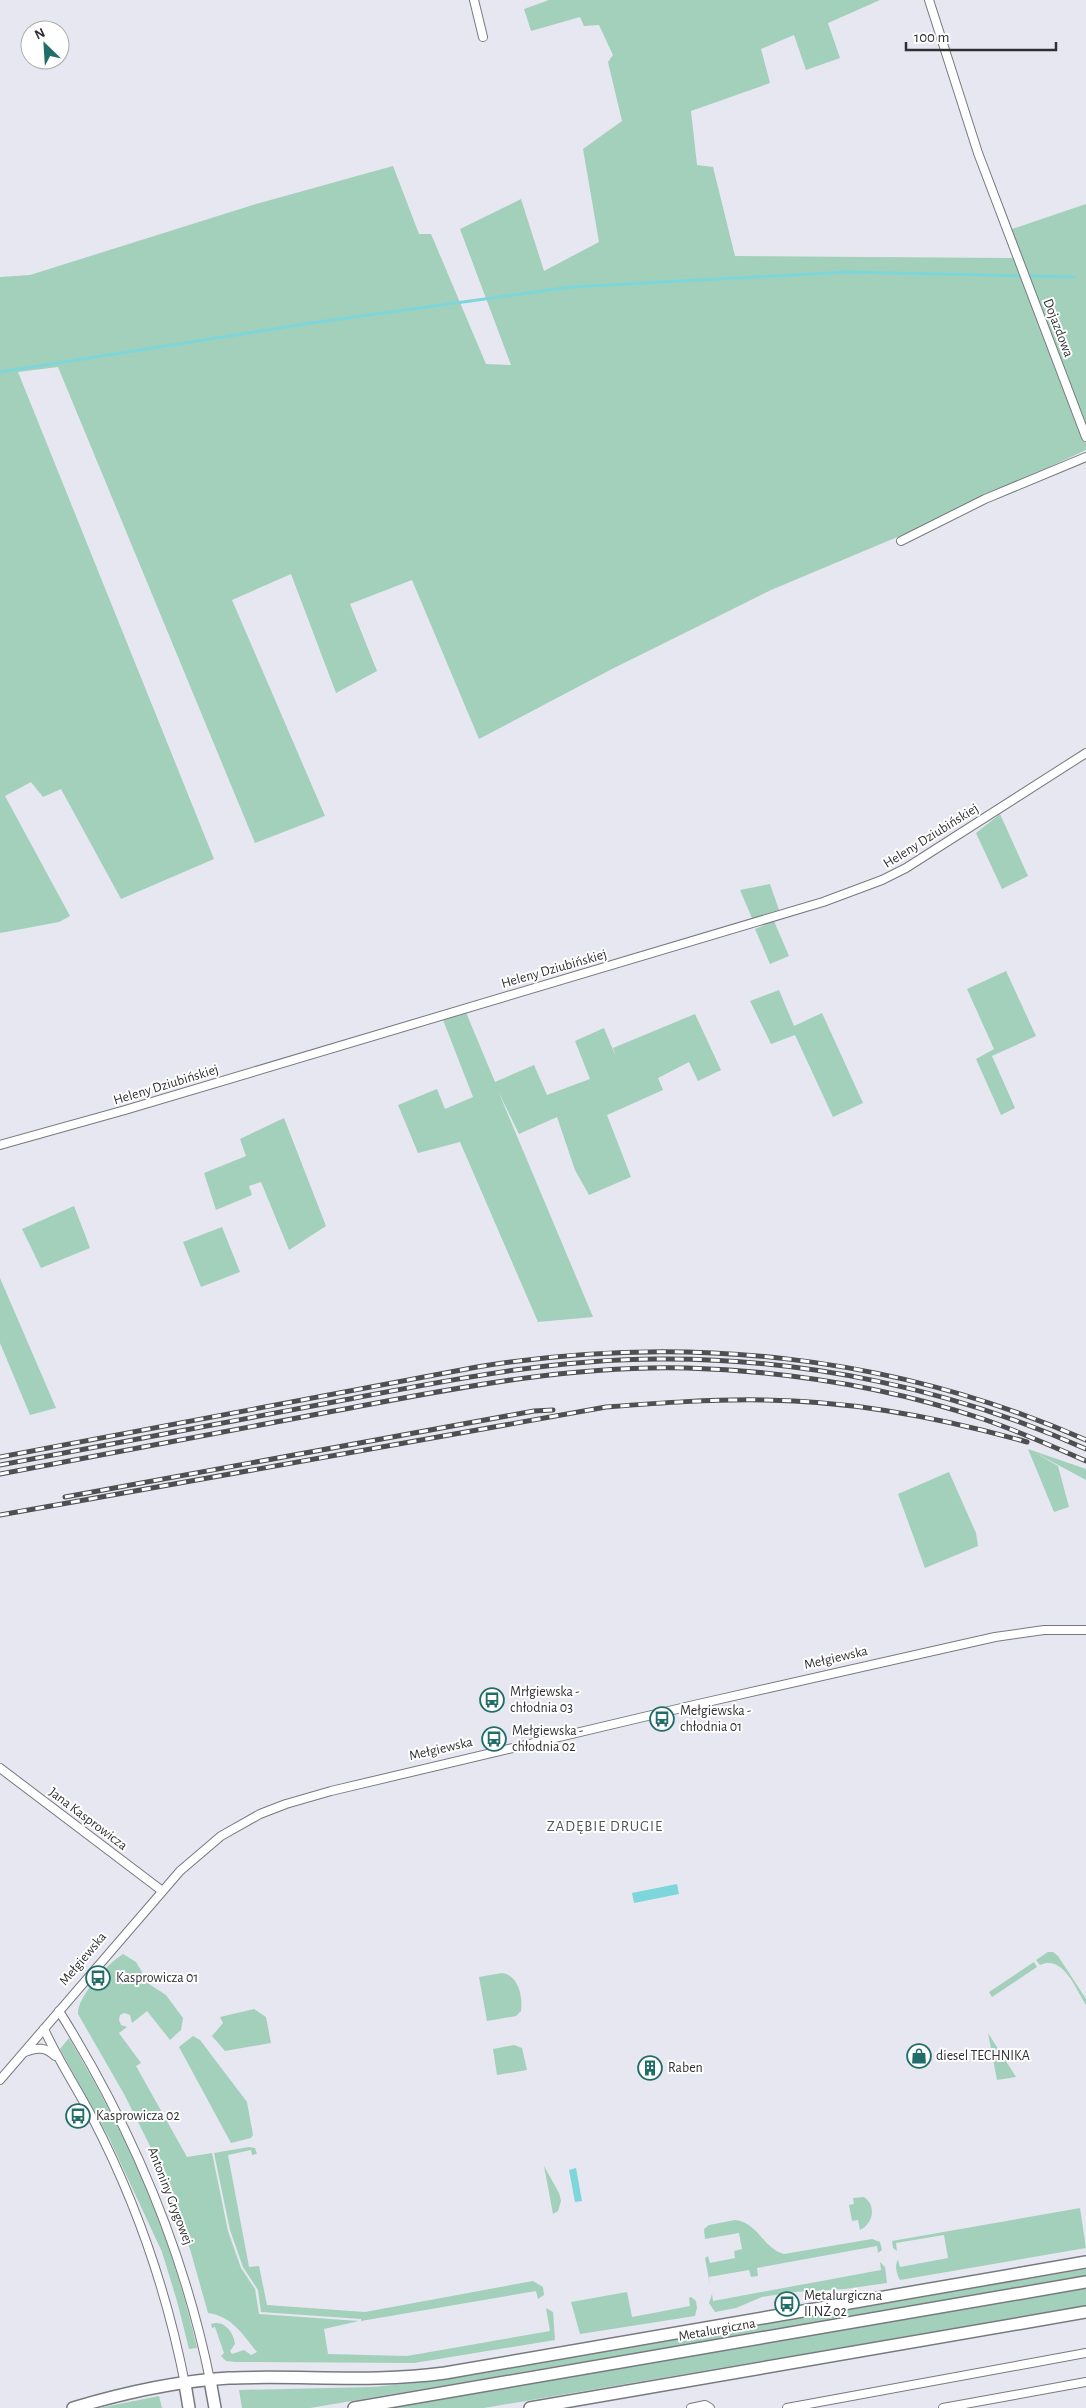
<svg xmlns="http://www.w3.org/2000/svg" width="1086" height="2408" font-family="'Alegreya Sans',sans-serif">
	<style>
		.green { fill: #a3d0ba }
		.water { fill: #7dd6da }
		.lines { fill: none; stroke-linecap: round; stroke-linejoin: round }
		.stream { stroke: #7dd6da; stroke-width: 3 }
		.street-casing { stroke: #777980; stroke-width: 10 }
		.secondary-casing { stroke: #777980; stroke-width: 14 }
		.street { stroke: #fff; stroke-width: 8 }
		.secondary { stroke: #fff; stroke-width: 11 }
		.rail-casing { stroke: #4e4f53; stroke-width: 5 }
		.rail { stroke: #fff; stroke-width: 3; stroke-dasharray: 9; stroke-linecap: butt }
		.labels { text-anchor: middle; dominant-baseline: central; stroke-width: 4; stroke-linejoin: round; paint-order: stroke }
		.street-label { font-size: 14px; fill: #303034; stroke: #fff }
		.poi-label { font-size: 14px; fill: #303034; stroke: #fff; text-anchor: start }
		.neighbourhood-label { font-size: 15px; letter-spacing: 1px; fill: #54555c; stroke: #fff }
	</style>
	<rect width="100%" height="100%" fill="#e6e7f0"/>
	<g class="green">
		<path d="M549,0H880L828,23L840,58L806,70L794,35L761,49L770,83L691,111L697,165L713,167L735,256L1012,258L1022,256L1012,229L1086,204V450L914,530L771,590L610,670L479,739L412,580L350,604L377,671L336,693L291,574L232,600L325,816L255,843L58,367L18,372L214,859L121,899L61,789L43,797L31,782L5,796L70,916L59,922L0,933V277L30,275L256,204L393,166L419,234H431L486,364L511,365L460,229L521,199L544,271L599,242L583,149L622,121L608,62L613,55L599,25L584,26L580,17L531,31L524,9Z"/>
		<path d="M1000,814L1028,876L1002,889L976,833Z"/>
		<path d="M770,884L779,910L752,918L740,890Z"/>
		<path d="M774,921L789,956L770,964L755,929Z"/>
		<path d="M1006,971L1036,1036L992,1056L1015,1108L1001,1115L976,1059L994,1049L967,989Z"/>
		<path d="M779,990L794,1026L822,1013L863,1103L833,1117L795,1035L771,1044L750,1001Z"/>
		<path d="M465,1010L495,1082L534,1065L547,1095L590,1079L575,1041L604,1028L616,1057L613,1048L695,1014L721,1070L698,1081L689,1062L658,1078L663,1090L607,1115L631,1177L589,1195L575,1170L557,1117L519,1134L498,1091L593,1317L538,1322L460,1142L418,1153L398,1105L437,1089L445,1109L473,1097L443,1020Z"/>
		<path d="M284,1118L326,1226L289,1250L261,1182L249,1186L252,1195L216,1210L204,1173L246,1156L240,1139Z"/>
		<path d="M74,1206L90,1248L41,1268L22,1229Z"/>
		<path d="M222,1227L240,1272L201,1287L183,1242Z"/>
		<path d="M0,1278L56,1408L30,1415L0,1343Z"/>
		<path d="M1028,1449L1086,1469V1480L1034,1452L1058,1466L1069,1507L1054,1512Z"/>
		<path d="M949,1472L976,1533L978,1546L925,1568L898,1494Z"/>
		<path d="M1048,1952H1053L1058,1956L1086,1999V2005C1076,1989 1063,1954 1040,1965L1036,1960Z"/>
		<path d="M123,1954L136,1962L149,1984L166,1995L183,2018L181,2030L170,2040L147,2011L132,2023L130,2015L124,2013L120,2015L119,2020L121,2025L127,2027L119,2033L141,2063L136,2066L187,2157L212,2153L228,2231L241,2268L255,2289L259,2314L359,2321L324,2329L328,2354L407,2356L550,2331L546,2308L553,2312L555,2340L414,2363L236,2362L226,2361L221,2356L224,2353L215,2327L212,2328L211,2324C223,2319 234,2332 235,2344L230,2351L232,2354L244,2350L251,2355L257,2352C243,2335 232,2316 208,2313L190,2249L151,2148L124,2094L78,2014C77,1997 108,1963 123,1954Z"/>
		<path d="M1034,1962L1037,1967L992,1997L989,1992Z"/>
		<path d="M502,1973C518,1975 523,1996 521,2011L516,2016L487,2021L479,1977Z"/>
		<path d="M254,2009L266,2017L271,2043L225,2051L212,2036L223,2023L220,2017Z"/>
		<path d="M988,2033L1016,2077L997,2080Z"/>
		<path d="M193,2036L200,2040L247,2102L253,2135L251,2138L231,2143L179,2047Z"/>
		<path d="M69,2038C130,2141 170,2231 197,2348L189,2349L177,2301L162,2252L109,2138L60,2049Z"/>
		<path d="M514,2045L522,2048L527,2070L497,2075L493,2049Z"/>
		<path d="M249,2147L255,2148L257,2154L252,2155L251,2150L228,2155L249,2267L259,2266L267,2305L365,2312L533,2281L543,2287L544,2295L538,2299L536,2291L361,2321V2319L261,2312L258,2290L243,2267L230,2230L214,2153Z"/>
		<path d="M544,2166L559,2193L561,2201L558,2211L553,2214Z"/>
		<path d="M864,2197C877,2206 873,2224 860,2230L858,2220L852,2221L849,2205L854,2204L853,2198Z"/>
		<path d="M1080,2208L1086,2248L900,2280C897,2275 894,2265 898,2260L900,2267L948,2258L944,2235L896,2243L897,2251L893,2248L892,2241Z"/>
		<path d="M735,2220C758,2222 763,2249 784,2254L872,2239L880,2242L882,2250L878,2253L877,2246L757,2268L758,2276L751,2277L749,2270L709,2277L710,2285L705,2258L708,2256L710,2263L735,2258L734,2251L742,2249L739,2233L705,2239L704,2229L709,2225Z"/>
		<path d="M880,2262L885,2267L887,2283L845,2289L794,2292L762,2297L736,2308L715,2312L709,2303L712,2294L713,2301L881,2270Z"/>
		<path d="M1086,2269V2277L310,2408H242L239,2390L372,2387L436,2381Z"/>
		<path d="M1086,2286V2306L484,2408H383Z"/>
		<path d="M627,2292L632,2317L690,2306L689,2298L691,2297L696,2301L697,2308L695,2316L580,2334L571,2302Z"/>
		<path d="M159,2396L162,2408H99Z"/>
	</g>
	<g class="water">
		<path d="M677,1884L679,1894L634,1903L632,1893Z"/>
		<path d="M576,2168L582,2201L575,2202L569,2170Z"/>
	</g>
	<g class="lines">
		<path class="stream" d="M0,372L311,323L571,287L848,272L1074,277"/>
		<g class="street-casing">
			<g id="street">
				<path d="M474,0L483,37"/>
				<path d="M929,0L978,153L1086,437"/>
				<path d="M901,541L985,499L1086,457"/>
				<path d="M0,1145L125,1110L823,902L882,880L906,868L1086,753"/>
				<path d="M0,1768L161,1890"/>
				<path d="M59,2011C131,2126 183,2247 210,2380"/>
				<path d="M44,2029C58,2060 77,2088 93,2119C136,2202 167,2292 185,2384"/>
				<path d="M25,2052C37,2047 46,2047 55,2056"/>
				<path d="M0,2080L180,1871L221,1836L260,1814L286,1804L331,1791L694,1705L995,1637L1044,1630H1086"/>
				<path d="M691,2408L705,2405L710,2408"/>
				<path d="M787,2408L1086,2353"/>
				<path d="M943,2408L1086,2382"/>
			</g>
		</g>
		<g class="secondary-casing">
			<g id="secondary">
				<path d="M210,2380L215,2408"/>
				<path d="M185,2384L189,2408"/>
				<path d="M73,2408C123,2393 177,2381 229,2378C301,2375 373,2383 445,2373L1086,2262"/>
				<path d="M354,2408L1086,2282"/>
				<path d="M530,2408L1086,2312"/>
			</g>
		</g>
		<use href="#street" class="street"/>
		<use href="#secondary" class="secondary"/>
		<g class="rail-casing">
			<g id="rail">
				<path d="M0,1457L477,1367C684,1333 893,1355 1086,1440"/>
				<path d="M0,1465C113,1444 226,1422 339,1401C445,1381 551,1359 659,1359C805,1358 952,1389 1086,1449"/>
				<path d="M0,1474C111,1453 223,1432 334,1411C451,1389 568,1365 687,1368C787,1371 888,1387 983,1419C1018,1431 1052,1446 1086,1461"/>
				<path d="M65,1497L534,1411L553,1410"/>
				<path d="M0,1515L606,1407C659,1403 712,1399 765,1400C853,1401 942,1418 1027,1442"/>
			</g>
		</g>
		<use href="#rail" class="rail"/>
	</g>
	<defs>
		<g id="bus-ring" transform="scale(1.25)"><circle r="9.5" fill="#fff" stroke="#216d6a" stroke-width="1.5"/><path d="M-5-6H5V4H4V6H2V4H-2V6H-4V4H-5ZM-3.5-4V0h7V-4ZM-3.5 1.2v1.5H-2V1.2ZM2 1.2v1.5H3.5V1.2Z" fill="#216d6a"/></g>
		<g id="shop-ring" transform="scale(1.25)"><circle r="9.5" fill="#fff" stroke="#216d6a" stroke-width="1.5"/><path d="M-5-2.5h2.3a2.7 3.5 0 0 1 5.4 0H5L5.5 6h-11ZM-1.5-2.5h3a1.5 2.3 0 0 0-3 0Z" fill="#216d6a"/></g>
		<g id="building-ring" transform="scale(1.25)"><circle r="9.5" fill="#fff" stroke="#216d6a" stroke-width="1.5"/><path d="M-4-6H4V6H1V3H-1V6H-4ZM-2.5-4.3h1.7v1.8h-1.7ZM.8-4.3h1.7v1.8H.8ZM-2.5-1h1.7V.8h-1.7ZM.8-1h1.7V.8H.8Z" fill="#216d6a"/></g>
	</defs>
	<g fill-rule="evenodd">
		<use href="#bus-ring" x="492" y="1700"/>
		<use href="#bus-ring" x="662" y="1719"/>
		<use href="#bus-ring" x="494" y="1739"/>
		<use href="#bus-ring" x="98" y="1978"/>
		<use href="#shop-ring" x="919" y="2056"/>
		<use href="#building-ring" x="650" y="2068"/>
		<use href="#bus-ring" x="78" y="2116"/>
		<use href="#bus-ring" x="787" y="2304"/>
	</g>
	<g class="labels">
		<g class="street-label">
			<text transform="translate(1058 328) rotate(69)">Dojazdowa</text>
			<text transform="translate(931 836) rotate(-32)">Heleny Dziubińskiej</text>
			<text transform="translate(554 969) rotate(-16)">Heleny Dziubińskiej</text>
			<text transform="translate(166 1085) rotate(-17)">Heleny Dziubińskiej</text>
			<text transform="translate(836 1658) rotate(-13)">Mełgiewska</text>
			<text transform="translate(441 1749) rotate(-13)">Mełgiewska</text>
			<text transform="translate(88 1819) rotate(37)">Jana Kasprowicza</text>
			<text transform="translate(83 1959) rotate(-50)">Mełgiewska</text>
			<text transform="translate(170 2196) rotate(69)">Antoniny Grygowej</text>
			<text transform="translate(717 2330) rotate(-10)">Metalurgiczna</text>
		</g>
		<g class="poi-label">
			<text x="510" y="1692">Mrłgiewska -<tspan x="510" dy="16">chłodnia 03</tspan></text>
			<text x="680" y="1711">Mełgiewska -<tspan x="680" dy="16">chłodnia 01</tspan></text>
			<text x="512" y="1731">Mełgiewska -<tspan x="512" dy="16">chłodnia 02</tspan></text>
			<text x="116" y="1978">Kasprowicza 01</text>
			<text x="936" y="2056">diesel TECHNIKA</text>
			<text x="668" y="2068">Raben</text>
			<text x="96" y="2116">Kasprowicza 02</text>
			<text x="804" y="2296">Metalurgiczna<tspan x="804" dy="16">II NŻ 02</tspan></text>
		</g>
		<g class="neighbourhood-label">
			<text x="605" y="1826">ZADĘBIE DRUGIE</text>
		</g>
	</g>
	<g transform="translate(45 45) rotate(335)"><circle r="24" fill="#ffffff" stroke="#acacae"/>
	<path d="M0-4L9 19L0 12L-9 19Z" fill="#216d6a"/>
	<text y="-8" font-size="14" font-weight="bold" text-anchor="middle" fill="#303034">N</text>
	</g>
	<path d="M906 42v8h150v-8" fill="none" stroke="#303034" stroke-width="2.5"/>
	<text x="914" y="42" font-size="15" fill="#303034" stroke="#ffffff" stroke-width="4" paint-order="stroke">100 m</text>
</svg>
